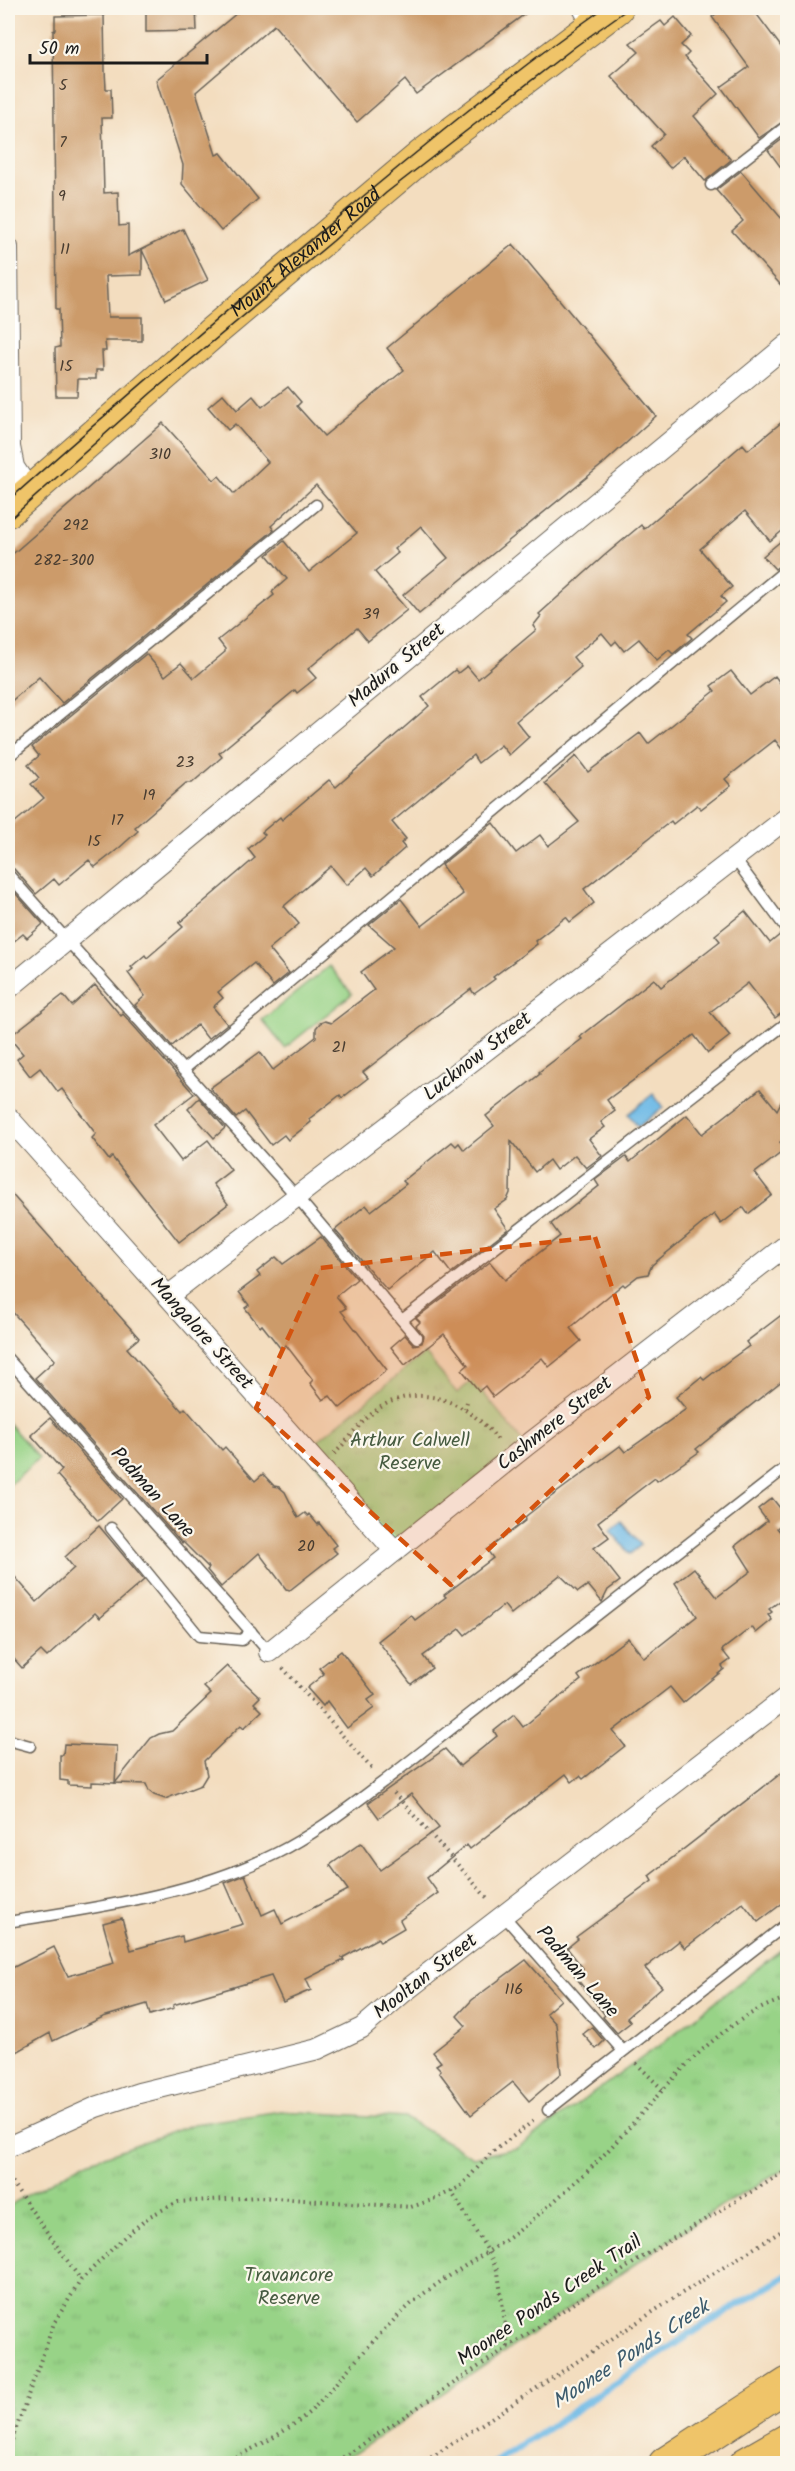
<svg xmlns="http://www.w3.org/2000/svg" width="795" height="2471" font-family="Kalam,sans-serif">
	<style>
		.park { fill: url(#park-tufts); stroke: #5a7852; stroke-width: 1.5 }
		.pitch { fill: #98d387; stroke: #5a7852; stroke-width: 1.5 }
		.water { fill: #6db9e6; stroke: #446a81; stroke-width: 1.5 }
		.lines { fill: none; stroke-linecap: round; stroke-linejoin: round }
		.stream { stroke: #6db9e6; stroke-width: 7 }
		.building { fill: #cc9b6a }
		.service-casing { stroke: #676055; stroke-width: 13 }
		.minor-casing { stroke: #676055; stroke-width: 22 }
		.primary-casing { stroke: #676055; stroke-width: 34 }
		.motorway-casing { stroke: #676055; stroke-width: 35 }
		.path { stroke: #676055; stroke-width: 4; stroke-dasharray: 1.5 4.5; stroke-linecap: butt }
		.service { stroke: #fff; stroke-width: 10 }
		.minor { stroke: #fff; stroke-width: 20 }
		.primary { stroke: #efc469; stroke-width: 32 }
		.motorway { stroke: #efc469; stroke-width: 33 }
		.tram { stroke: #1c1c1c; stroke-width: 1.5 }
		.marked { fill: #d4530e; fill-opacity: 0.2; stroke: #d4530e; stroke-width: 4.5; stroke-dasharray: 12 8; stroke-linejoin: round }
		.labels { text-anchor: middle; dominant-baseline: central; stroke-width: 4.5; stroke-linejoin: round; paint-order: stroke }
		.number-label { font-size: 16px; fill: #483c30 }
		.street-label { font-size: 20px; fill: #1c1c1c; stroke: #fbf7ec }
		.park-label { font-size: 20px; fill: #475c41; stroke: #fbf7ec }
		.water-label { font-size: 21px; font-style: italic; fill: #3c5b6d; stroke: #fbf7ec }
	</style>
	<defs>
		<pattern id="park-tufts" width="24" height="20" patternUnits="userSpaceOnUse" patternTransform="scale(1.5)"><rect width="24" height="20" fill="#98d387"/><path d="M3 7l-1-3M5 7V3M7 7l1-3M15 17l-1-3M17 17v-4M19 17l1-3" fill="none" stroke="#82b574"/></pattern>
	</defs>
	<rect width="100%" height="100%" fill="#fbf7ec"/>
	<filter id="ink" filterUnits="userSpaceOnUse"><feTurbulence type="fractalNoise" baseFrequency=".0167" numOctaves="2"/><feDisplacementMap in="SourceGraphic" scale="12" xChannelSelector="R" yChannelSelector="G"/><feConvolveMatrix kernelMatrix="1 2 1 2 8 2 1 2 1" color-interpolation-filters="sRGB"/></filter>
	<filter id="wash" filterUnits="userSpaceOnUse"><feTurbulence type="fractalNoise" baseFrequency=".008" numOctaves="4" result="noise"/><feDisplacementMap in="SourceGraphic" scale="24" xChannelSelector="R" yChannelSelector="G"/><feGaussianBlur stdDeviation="1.35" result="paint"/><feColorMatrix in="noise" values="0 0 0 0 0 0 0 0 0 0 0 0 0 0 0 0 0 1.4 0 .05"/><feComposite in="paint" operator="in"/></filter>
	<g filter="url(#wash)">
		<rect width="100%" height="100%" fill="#f3ddbf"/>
		<g class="park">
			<path d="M425,1353L457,1393L473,1380L526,1446L395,1551L305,1451Z"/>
			<path d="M787,1945V2168L721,2206L340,2463H8V2208L15,2202L82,2164L194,2124L281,2111L405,2118L473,2157L517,2148L661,2044Z"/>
		</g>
		<g class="pitch">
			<path d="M329,966L352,994L285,1048L262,1020Z"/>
			<path d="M8,1423L39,1458L8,1486Z"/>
		</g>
		<g class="water">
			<path d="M653,1094L663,1107L638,1127L628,1114Z"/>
			<path d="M621,1521L641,1545L630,1554L610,1530Z"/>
		</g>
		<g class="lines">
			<path class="stream" d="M493,2464L701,2327L788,2275"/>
		</g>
		<g id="blocks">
			<g class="building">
				<path d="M146,8H196L197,31L146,32Z"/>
				<path d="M243,8H533L416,94L405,80L357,122L274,25L196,92L216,155L221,153L258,199L221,231L182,184L183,165L156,80Z"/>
				<path d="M724,8H752L788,56V118L759,138L721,87L749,67L712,17Z"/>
				<path d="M104,15L105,71L106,89H111L112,118H102L104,193L118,192L119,226L128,225V256L183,229L208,280L166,300L142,250V275L106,276L108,317H142V341H105L106,351H102L103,370H96V379H78L77,396H56L55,348L60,347L59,309H56L53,31L55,30V16Z"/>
				<path d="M675,17L691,36L681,45L689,53L685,57L718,94L694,116L731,160L705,181L684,156L670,168L651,146L664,134L611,76L639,52L630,43L661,21L665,26Z"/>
				<path d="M788,135V177L768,150Z"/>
				<path d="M741,171L788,226V293L732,231L743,221L716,190Z"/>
				<path d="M513,244L656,416L603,464L419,614L403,595L448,558L421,526L394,549L398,553L375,572L407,610L368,641L357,628L308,669L316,678L297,693L295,690L219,753L222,757L192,783H186L135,827L138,831L118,849L95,867L89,860L59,885L54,879L36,894L14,869L8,867V828L44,798L31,784L39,778L28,765L39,756L32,747L146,654L165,676L181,663L194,678L225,652V649L218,640L274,595L272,592L287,579L267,555L284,541L309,572L357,533L316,485L271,526L274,530L62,703L39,677L8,704V558L163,423L214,480L219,476L234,494L268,462L235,424L228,430L208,407L223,394L237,410L253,396L262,407L288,387L301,402L297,406L324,436L404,370L387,348Z"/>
				<path d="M788,417V526L770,541L745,511L700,549L732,587L721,596L726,602L688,634L692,638L673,654L669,650L657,660L639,639L624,651L616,641L612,645L602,633L573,657L581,667L516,721L529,737L509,755L501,745L478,763L473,755L392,822L406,839L401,843L405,848L373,876L366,868L347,885L331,866L284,906L299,924L269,949L289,973L273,986L254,963L218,992L223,998L213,1007L227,1024L208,1039L197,1025L172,1046L135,1005L145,996L128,973L133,969L131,967L145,955L147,958L183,927L179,923L255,858L248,849L265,835L262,832L280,817L282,820L329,780L336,787L429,706L422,697L455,670L458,673L467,666L478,679L536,630L533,626L541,616L539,614L605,555L641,525L644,529L743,444L748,450Z"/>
				<path d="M788,535V559L775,569L763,556Z"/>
				<path d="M731,671L750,695L775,676L788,694V757L775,740L725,779L731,786L701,809L697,805L673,824L671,821L584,889L594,903L570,922L566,917L535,941L537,944L493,977L495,979L474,994L471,989L442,1011L363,1072L368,1078L342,1098L340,1095L309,1119L311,1122L288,1140L284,1135L271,1145L245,1111L236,1118L210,1088L260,1052L273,1070L316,1037V1028L320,1023L325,1021L331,1023L374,990L361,972L394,947L369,925L401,899L422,926L463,894L441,865L493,823L516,853L540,835L548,846L579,822L545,783L576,756L588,772L640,733L648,744L715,691L711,686Z"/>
				<path d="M8,885L43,924L27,938L23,934L8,946Z"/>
				<path d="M745,911L770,943L781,934L788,938V1008L775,1018L748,983L710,1012L730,1036L708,1053L694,1035L607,1100L615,1111L601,1122L605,1127L589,1139L602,1156L586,1168L575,1155L556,1170L549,1160L535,1172L511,1141L510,1193L507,1200L494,1209L508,1229L451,1273L435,1252L387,1290L335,1230L366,1205L371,1211L406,1184L403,1181L452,1142L456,1146L459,1143L464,1150L494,1126L486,1116L540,1074L539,1072L582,1039L580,1037L654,979L661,987L720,941L715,935Z"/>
				<path d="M95,985L121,1016L123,1014L194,1094L153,1125L181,1161L208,1140L231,1170L213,1184L228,1204L179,1242L112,1157L109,1160L92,1138L96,1134L62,1089L58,1092L40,1068L30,1076L17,1059L23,1054L9,1037L63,995L72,1006Z"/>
				<path d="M760,1089L777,1110L788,1089V1136L780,1142L786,1149L755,1173L772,1195L748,1214L743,1207L721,1224L714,1214L652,1265L648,1274L638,1276L625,1286L623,1284L570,1328L581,1341L549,1367L542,1358L493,1397L485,1386L479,1391L462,1370L468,1365L444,1334L405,1365L391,1347L405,1335L414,1345L422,1343L424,1336L416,1326L420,1322L416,1318L490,1262L505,1280L560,1236L551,1224L599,1186L595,1180L626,1157L630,1162L687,1115L702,1134Z"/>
				<path d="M199,1098L225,1128L214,1138L188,1109Z"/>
				<path d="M8,1190L139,1338L127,1348L182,1411L185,1408L222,1450L225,1447L255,1481L263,1474L274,1486L279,1487L285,1492L298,1518L305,1513L308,1516L309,1514L318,1525L319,1523L336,1545L332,1548L337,1553L290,1590L286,1589L259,1553L221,1587L207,1570L209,1568L183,1542L182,1543L35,1378L55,1360L8,1307Z"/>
				<path d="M321,1237L357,1279L336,1296L346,1308L341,1311L387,1370L340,1408L330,1396L323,1400L310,1383L313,1380L286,1345L281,1349L262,1325L260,1327L245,1308L249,1305L239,1292L260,1276L257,1272L276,1257L283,1264Z"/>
				<path d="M788,1310V1376L696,1449L699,1452L657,1481L655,1478L598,1522L609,1537L594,1548L620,1581L608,1590L602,1602L588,1585L578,1592L560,1575L511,1614L504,1605L465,1635L460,1629L423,1656L432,1668L411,1684L378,1641L411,1615L415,1620L446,1597L444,1595L493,1558L487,1550L526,1520L525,1517L540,1505L620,1446L625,1452L686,1409L676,1397L701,1377L704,1380L731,1359L749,1346L746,1342Z"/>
				<path d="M50,1418L122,1499L98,1521L57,1475L62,1470L31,1435Z"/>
				<path d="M772,1498L788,1518L777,1528L788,1541V1595L769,1609L772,1612L768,1615L772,1620L756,1633L752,1627L722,1650L730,1660L722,1666L724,1669L683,1703L670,1687L613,1731L625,1746L583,1779L580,1776L572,1782L566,1774L470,1849L467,1845L427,1878L438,1893L400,1920L404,1928L380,1942L378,1938L342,1958L344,1960L306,1979L311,1990L283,2002L271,1976L173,2005L174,2008L150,2015L147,2004L103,2017L53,2041L50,2033L8,2057V1970L54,1947L68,1976L114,1963L103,1923L122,1918L131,1950L182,1936L183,1942L243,1924L225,1883L245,1875L262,1915L275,1909L282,1924L348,1890L330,1865L361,1843L380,1870L439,1828L411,1794L379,1818L368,1803L445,1749L460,1766L497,1736L494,1731L514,1715L523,1727L581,1680L578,1676L628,1638L644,1658L697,1616L675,1583L694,1568L717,1597L751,1571L735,1546L767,1521L758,1509Z"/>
				<path d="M99,1526L144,1580L100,1618L95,1613L47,1657L41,1651L22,1668L8,1652V1569L37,1602L74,1568L65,1557Z"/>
				<path d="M341,1651L375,1695L368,1700L374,1708L347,1728L327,1701L323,1706L307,1688L324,1674L319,1668Z"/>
				<path d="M227,1666L260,1697L254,1703L262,1711L244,1728L241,1725L204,1761L207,1775L201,1785L165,1799L154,1795L149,1791L146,1784L115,1783L151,1738L159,1734L172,1731L211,1694L204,1687Z"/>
				<path d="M64,1744L117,1746L115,1783L92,1782V1786L68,1785V1781L60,1780V1755H63Z"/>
				<path d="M788,1768V1899L758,1922L743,1903L685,1948L679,1941L645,1968L662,1987L627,2017L631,2022L617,2033L603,2017L605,2015L574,1975L583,1968L567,1948L578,1939L576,1937L652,1881L649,1876Z"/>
				<path d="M526,1960L561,2000L546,2013L556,2024L561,2074L529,2101L513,2082L471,2115L439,2072L441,2070L436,2065L441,2062L433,2052L466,2026L457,2016L472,2000Z"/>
				<path d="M592,2027L604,2041L596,2049L583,2034Z"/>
			</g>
		</g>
	</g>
	<g filter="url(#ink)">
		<use href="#blocks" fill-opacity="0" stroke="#676055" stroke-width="1.5"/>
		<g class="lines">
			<g class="service-casing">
				<g id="service">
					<path d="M711,185L788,125"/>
					<path d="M8,757L316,505"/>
					<path d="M734,858L788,931"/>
					<path d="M8,874L297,1197L417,1338"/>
					<path d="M183,1070L788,568"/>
					<path d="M402,1320L788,1022"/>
					<path d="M8,1359L269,1652"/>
					<path d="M111,1528L199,1636L242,1640L251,1631"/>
					<path d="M8,1740L30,1746"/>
					<path d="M504,1916L623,2051"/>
					<path d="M8,1922C99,1907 193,1895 277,1853C315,1834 349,1807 383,1782L788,1466"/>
					<path d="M548,2110L788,1923"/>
				</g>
			</g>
			<g class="minor-casing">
				<g id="minor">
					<path d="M583,8L592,25"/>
					<path d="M8,247L10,447L14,467L30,491"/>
					<path d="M8,989L788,344"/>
					<path d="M8,1117L395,1551"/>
					<path d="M168,1296L788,817"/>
					<path d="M269,1652L526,1446L788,1244"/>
					<path d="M8,2147L96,2107L139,2093L318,2049L362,2028L404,1992L788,1696"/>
				</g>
			</g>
			<g class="primary-casing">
				<g id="primary">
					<path id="s1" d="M8,511L213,332L423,155L617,8"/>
				</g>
			</g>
			<g class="motorway-casing">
				<g id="motorway">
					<path d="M665,2464L788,2384"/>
					<path d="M746,2464L788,2440"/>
				</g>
			</g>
			<g class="path">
				<path d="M465,1409L467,1402"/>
				<path d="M334,1454C348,1441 359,1423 375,1411C418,1379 469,1402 498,1440"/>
				<path d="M283,1668L373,1770"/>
				<path d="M394,1793L489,1900"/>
				<path d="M636,2063L663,2090"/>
				<path d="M8,2177L81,2280"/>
				<path d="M451,2191L488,2251L498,2272L508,2347"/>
				<path d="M8,2451L54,2323L81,2280L122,2239L150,2216L178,2202L259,2197L411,2207L432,2200L460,2187L491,2153L536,2119"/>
				<path d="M219,2464C254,2449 284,2434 312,2410C346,2373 387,2321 426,2292C452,2273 480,2257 506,2240C532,2222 556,2199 580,2178C642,2123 704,2021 788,1998"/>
				<path d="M333,2464L647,2254L788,2170"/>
				<path d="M421,2464L671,2300L788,2227"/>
			</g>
			<use href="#service" class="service"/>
			<use href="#minor" class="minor"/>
			<use href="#primary" class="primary"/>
			<use href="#motorway" class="motorway"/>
			<g class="tram">
				<path d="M8,501C108,411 210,325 313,238C408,159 503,79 604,8"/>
				<path d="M8,521L151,393L333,241L386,193L576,46L629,8"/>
			</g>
		</g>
	</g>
	<path class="marked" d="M595,1237L649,1397L451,1585L256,1408L320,1268Z"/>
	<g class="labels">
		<g class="number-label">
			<text x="63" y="85">5</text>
			<text x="63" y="142">7</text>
			<text x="62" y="196">9</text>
			<text x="65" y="249">11</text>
			<text x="66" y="366">15</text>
			<text x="160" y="454">310</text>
			<text x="76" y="525">292</text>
			<text x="64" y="560">282-300</text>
			<text x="371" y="614">39</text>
			<text x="185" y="762">23</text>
			<text x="149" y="795">19</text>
			<text x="117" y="820">17</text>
			<text x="94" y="841">15</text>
			<text x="339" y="1047">21</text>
			<text x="306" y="1546">20</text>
			<text x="514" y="1989">116</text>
		</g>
		<g class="street-label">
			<text stroke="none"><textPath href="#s1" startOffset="394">Mount Alexander Road</textPath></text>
			<text transform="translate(397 666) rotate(-40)">Madura Street</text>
			<text transform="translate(478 1057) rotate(-38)">Lucknow Street</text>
			<text transform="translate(201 1334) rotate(48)">Mangalore Street</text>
			<text transform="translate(555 1424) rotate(-38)">Cashmere Street</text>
			<text transform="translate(152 1493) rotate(48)">Padman Lane</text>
			<text transform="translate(577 1972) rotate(49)">Padman Lane</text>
			<text transform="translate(426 1977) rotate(-38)">Mooltan Street</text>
			<text transform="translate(550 2301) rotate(-34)">Moonee Ponds Creek Trail</text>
		</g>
		<g class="park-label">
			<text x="410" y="1441">Arthur Calwell<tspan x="410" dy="23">Reserve</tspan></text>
			<text x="289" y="2276">Travancore<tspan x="289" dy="23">Reserve</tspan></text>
		</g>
		<g class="water-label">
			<text transform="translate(631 2355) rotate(-33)">Moonee Ponds Creek</text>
		</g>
	</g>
	<rect width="795" height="2471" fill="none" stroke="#fbf7ec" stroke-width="30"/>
	<path d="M30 54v9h177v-9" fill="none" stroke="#1c1c1c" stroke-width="3"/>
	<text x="39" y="54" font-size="18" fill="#1c1c1c" stroke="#fbf7ec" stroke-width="4.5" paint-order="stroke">50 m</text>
</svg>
